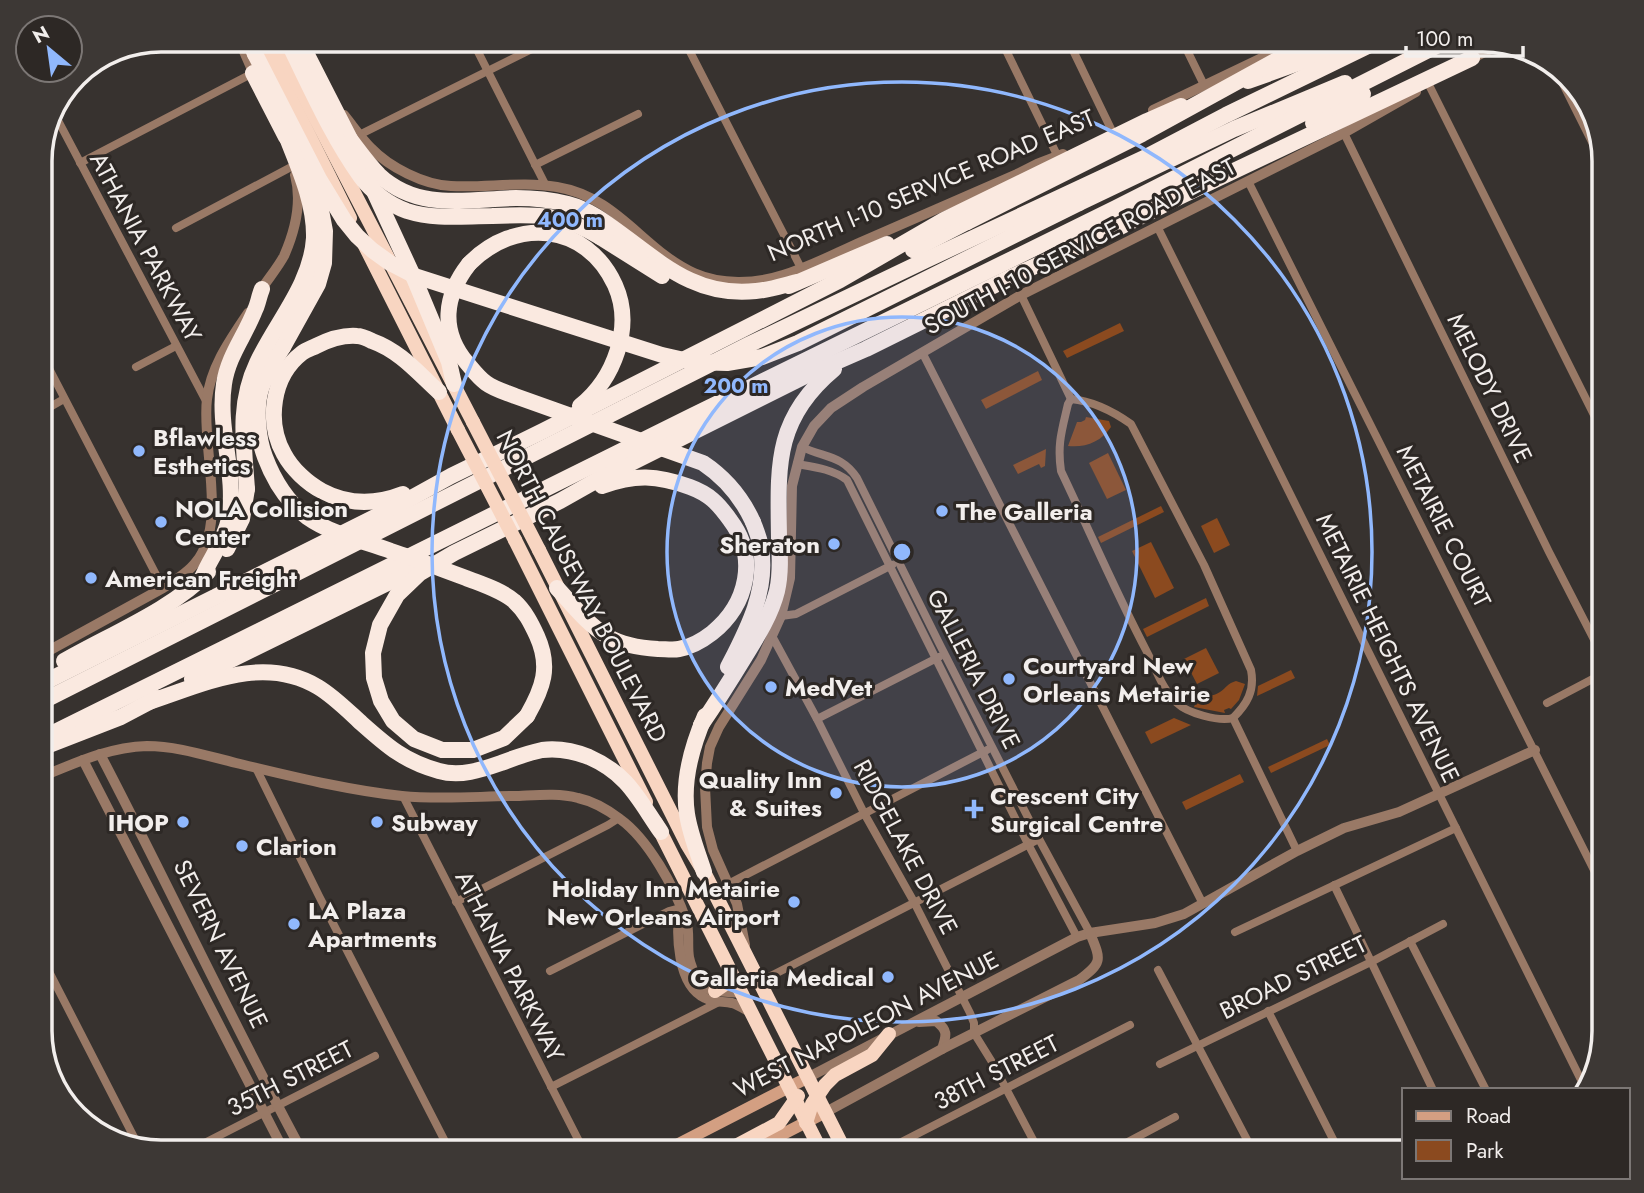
<svg xmlns="http://www.w3.org/2000/svg" width="1644" height="1193" font-family="Jost,sans-serif">
	<style>
		.green { fill: #8b4a1f }
		.lines { fill: none; stroke-linecap: round; stroke-linejoin: round }
		.minor { stroke: #997966; stroke-width: 8 }
		.tertiary { stroke: #997966; stroke-width: 10 }
		.secondary { stroke: #d39f82; stroke-width: 12 }
		.trunk { stroke: #f8d5c1; stroke-width: 14 }
		.motorway { stroke: #fae9e0; stroke-width: 16 }
		.trunk-bridge { stroke: #f8d5c1; stroke-width: 14 }
		.motorway-bridge { stroke: #fae9e0; stroke-width: 16 }
		.ring { fill: none; stroke: #90b8fd; stroke-width: 3.5 }
		.poi-dot { fill: #90b8fd; stroke: #2d2825; stroke-width: 2.5 }
		.labels { text-anchor: middle; dominant-baseline: central; stroke-width: 6; stroke-linejoin: round; paint-order: stroke }
		.street-label { font-size: 24px; fill: #f2eeec; stroke: #2d2825 }
		.poi-label { font-size: 24px; font-weight: bold; fill: #f2eeec; stroke: #2d2825; text-anchor: start }
		.rim { fill: none; stroke: #f2eeec; stroke-width: 3.5 }
		.centre { fill: #90b8fd; stroke: #2d2825; stroke-width: 3.5 }
		.ring-label { font-size: 21px; text-anchor: middle; font-weight: bold; fill: #90b8fd; stroke: #2d2825; stroke-width: 6; stroke-linejoin: round; paint-order: stroke }
	</style>
	<rect width="100%" height="100%" fill="#37322f"/>
	<g class="green">
		<path d="M1120,323L1124,331L1067,358L1063,351Z"/>
		<path d="M1038,371L1042,380L986,409L981,400Z"/>
		<path d="M1086,417L1109,421L1111,427C1101,442 1085,448 1068,446L1077,422H1081L1085,420Z"/>
		<path d="M1046,449L1045,466L1041,468L1039,464L1018,474L1013,465Z"/>
		<path d="M1108,453L1126,490L1107,499L1089,463Z"/>
		<path d="M1161,506L1164,512L1101,543L1098,537Z"/>
		<path d="M1217,518L1230,545L1214,553L1201,526Z"/>
		<path d="M1151,542L1174,588L1155,598L1132,551Z"/>
		<path d="M1206,598L1209,606L1147,637L1143,629Z"/>
		<path d="M1206,648L1219,673L1197,684L1184,659Z"/>
		<path d="M1291,670L1295,678L1257,696L1258,686Z"/>
		<path d="M1236,681L1245,684L1239,700L1231,709L1229,708L1224,710L1225,713L1194,707C1201,690 1208,700 1220,692C1226,688 1228,683 1236,681Z"/>
		<path d="M1174,718L1191,725L1151,744L1145,732Z"/>
		<path d="M1327,739L1330,745L1271,773L1268,767Z"/>
		<path d="M1240,774L1244,782L1186,810L1182,802Z"/>
	</g>
	<g class="lines">
		<g class="minor">
			<path d="M472,40L546,186"/>
			<path d="M684,40L801,268"/>
			<path d="M1001,40L1058,157"/>
			<path d="M1068,40L1112,131"/>
			<path d="M1182,40L1204,85"/>
			<path d="M304,49L322,40"/>
			<path d="M1553,64L1604,166"/>
			<path d="M1429,85L1604,435"/>
			<path d="M52,109L206,401"/>
			<path d="M1344,133L1549,552L1604,659"/>
			<path d="M359,135L550,40"/>
			<path d="M80,163L253,73"/>
			<path d="M535,165L638,114"/>
			<path d="M1248,181L1604,890"/>
			<path d="M1157,226L1585,1088"/>
			<path d="M176,228L293,166"/>
			<path d="M1021,295L1071,399"/>
			<path d="M922,352L1203,904"/>
			<path d="M41,353L163,588"/>
			<path d="M136,367L176,346"/>
			<path d="M1071,399C1092,401 1114,412 1131,424L1204,565L1251,670C1255,691 1247,704 1233,718"/>
			<path d="M1071,399L1068,404C1062,430 1057,444 1061,471C1090,532 1116,593 1147,652C1156,669 1163,691 1177,703C1187,713 1219,722 1233,718"/>
			<path d="M41,412L64,399"/>
			<path d="M802,447C825,458 842,455 857,478L940,645L1039,839L1090,933"/>
			<path d="M797,464C814,467 832,469 847,480L1028,844L1077,937"/>
			<path d="M781,616L796,614L892,565"/>
			<path d="M772,636L817,719L864,813L914,902L970,1013L974,1023V1033L992,1062L1040,1153"/>
			<path d="M1547,703L1604,673"/>
			<path d="M1233,718L1297,851"/>
			<path d="M817,719L939,657"/>
			<path d="M256,768L319,896L451,1153"/>
			<path d="M403,796L585,1153"/>
			<path d="M728,884L987,750"/>
			<path d="M1334,885L1433,1090"/>
			<path d="M456,902L608,825L619,818"/>
			<path d="M1235,932L1456,828"/>
			<path d="M1410,941L1486,1090"/>
			<path d="M40,954L138,1145"/>
			<path d="M1158,970L1254,1153"/>
			<path d="M550,971L669,911L680,908"/>
			<path d="M759,982L1039,839"/>
			<path d="M1268,1011L1340,1153"/>
			<path d="M1160,1064L1371,962L1443,924"/>
			<path d="M551,1087L719,1002"/>
			<path d="M185,1153L375,1056"/>
			<path d="M880,1153L1130,1025"/>
			<path d="M1107,1153L1175,1117"/>
		</g>
		<g class="tertiary">
			<path d="M239,40L256,79"/>
			<path d="M1469,60L1498,45"/>
			<path d="M1153,110L1299,40"/>
			<path d="M344,115C353,126 361,138 371,148C389,167 424,185 451,186C486,188 521,181 557,187C618,197 643,250 694,273C721,285 755,284 783,275C810,267 836,253 861,242C913,219 965,197 1017,174L1037,164L1063,154"/>
			<path d="M259,293C267,280 277,269 284,256C295,231 302,201 295,175"/>
			<path d="M41,637L48,651"/>
			<path d="M41,655L163,588C174,581 188,573 196,562C228,523 201,446 207,399C211,366 230,340 248,313"/>
			<path d="M100,754C169,886 232,1022 303,1153"/>
			<path d="M83,760L285,1153"/>
			<path d="M41,777C75,763 109,747 147,746C177,746 207,756 236,763C291,776 346,790 402,796C441,800 481,796 519,796C539,795 559,793 578,798C592,801 608,810 620,819C648,839 675,888 686,920C690,932 687,945 689,957C691,968 696,977 701,987L715,991L742,993"/>
			<path d="M680,908C676,934 677,985 705,998C714,1003 723,1001 732,1003C739,1005 746,1010 752,1013"/>
			<path d="M745,945L737,904L713,850L707,827L705,787L707,763L710,747L719,727L761,660L781,616L790,578L792,486L802,447L814,426L831,408L863,387L1021,295L1344,133L1416,92"/>
			<path d="M919,1022L936,1021C949,1031 946,1036 942,1049"/>
			<path d="M807,1078L1077,937L1090,933L1155,923L1184,914L1297,851L1344,828L1399,812L1535,750"/>
			<path d="M826,1112L942,1049L1079,980C1103,962 1101,960 1090,933"/>
		</g>
		<g class="secondary">
			<path d="M661,1153L807,1078"/>
			<path d="M746,1153L826,1112"/>
		</g>
		<g class="trunk">
			<path d="M262,40L350,218"/>
			<path d="M275,40L473,422"/>
			<path d="M363,242L458,430"/>
			<path d="M515,540L646,802"/>
			<path d="M539,550L687,844L704,872L846,1153"/>
			<path d="M656,823L822,1153"/>
			<path d="M715,991L725,984L731,974"/>
			<path d="M806,1123L812,1104L825,1085L835,1075L872,1055L889,1034"/>
			<path d="M727,1153L734,1147L779,1123L798,1096"/>
		</g>
		<g class="motorway">
			<path d="M249,40L255,54"/>
			<path d="M304,49L354,147"/>
			<path d="M253,73L286,137"/>
			<path d="M1248,81L1326,53L1350,50"/>
			<path d="M1313,123L1363,94"/>
			<path d="M349,138C359,151 368,164 379,175C419,212 468,199 516,198C533,198 552,200 568,204C591,210 609,225 628,239C668,269 701,297 756,291C770,290 784,285 797,282"/>
			<path d="M372,187L414,278L449,362L454,384"/>
			<path d="M1079,203L1234,129L1345,83"/>
			<path d="M600,237L662,276"/>
			<path d="M913,250L967,222"/>
			<path d="M469,264C515,217 586,222 615,285C634,327 614,379 580,406"/>
			<path d="M789,286L887,244"/>
			<path d="M283,347L318,284L324,263L325,231L320,205L307,179"/>
			<path d="M403,494C375,505 348,505 322,491C307,483 292,469 284,454C266,422 272,376 302,353C306,350 312,348 316,346C328,340 344,335 357,336C362,336 368,339 372,341C400,351 418,373 439,392"/>
			<path d="M227,549L242,519L247,489"/>
			<path d="M202,578C210,558 224,542 229,519C237,475 217,429 224,384C228,356 245,336 255,310C258,304 259,296 262,289"/>
			<path d="M557,588C572,604 587,624 607,636C622,645 640,648 658,649C665,649 673,650 679,649C691,647 703,640 712,633C748,604 758,557 730,520C718,503 709,494 690,487C657,475 635,474 602,486"/>
			<path d="M64,661C109,635 173,609 208,572"/>
			<path d="M728,667C747,630 768,591 761,548C760,539 756,530 753,522"/>
			<path d="M192,679L420,567"/>
			<path d="M41,684L395,507L451,476L543,431L840,280L944,220L1147,121L1181,106"/>
			<path d="M41,702L748,345L926,260L1142,159L1226,115L1380,40"/>
			<path d="M149,702C204,684 263,654 318,687C333,696 346,709 359,721C386,745 403,761 439,771C460,777 481,770 501,763C514,758 528,753 542,750C558,748 574,751 589,757C628,774 638,799 661,832"/>
			<path d="M527,716L504,738L473,750H442L414,739L393,721L381,701L374,678L373,653L380,625L397,595L420,573L454,553L560,501L599,479L811,373L866,349L1009,278L1112,231L1179,197L1472,58"/>
			<path d="M701,725C716,703 730,681 744,658C757,637 771,615 777,591C781,574 780,555 779,538C778,466 774,419 834,369"/>
			<path d="M41,739L692,416L1116,208L1448,40"/>
			<path d="M49,745L121,717L157,698"/>
			<path d="M704,872C698,853 690,834 687,814C682,781 692,746 705,716"/>
		</g>
		<g class="trunk-bridge">
			<path d="M473,422L539,550"/>
			<path d="M458,430L515,540"/>
		</g>
		<g class="motorway-bridge">
			<path d="M287,40C310,86 331,135 361,177C372,192 390,205 407,211C435,220 464,216 492,216C536,214 561,213 600,237"/>
			<path d="M255,54L319,179L344,220L357,236L372,250L390,263L415,276L496,302L662,355L693,362L727,363L762,357L798,343L1079,203"/>
			<path d="M967,222L1142,134L1275,61L1320,40"/>
			<path d="M469,264C444,296 440,331 467,363C473,370 478,377 486,383C494,389 505,392 515,396L703,463C724,477 742,498 753,522"/>
			<path d="M283,347C275,360 266,374 261,389C255,408 258,439 265,457C274,481 286,501 307,517C331,534 363,541 391,551C416,559 441,569 466,578C481,584 501,590 514,601C525,611 531,623 537,636C551,667 543,688 527,716"/>
			<path d="M247,489C244,445 237,405 257,363C276,322 311,285 314,238C315,199 295,160 282,125"/>
		</g>
	</g>
	<circle cx="902" cy="552" r="235" fill="#90b8fd" fill-opacity=".12"/>
	<g class="ring">
		<circle cx="902" cy="552" r="235"/>
		<circle cx="902" cy="552" r="470"/>
	</g>
	<g class="poi-dot">
		<circle cx="139" cy="451" r="7"/>
		<circle cx="942" cy="511" r="7"/>
		<circle cx="161" cy="522" r="7"/>
		<circle cx="834" cy="544" r="7"/>
		<circle cx="91" cy="578" r="7"/>
		<circle cx="1009" cy="679" r="7"/>
		<circle cx="771" cy="687" r="7"/>
		<circle cx="836" cy="793" r="7"/>
		<path d="M970.5 798.5h7v7h7v7h-7v7h-7v-7h-7v-7h7z"/>
		<circle cx="183" cy="822" r="7"/>
		<circle cx="377" cy="822" r="7"/>
		<circle cx="242" cy="846" r="7"/>
		<circle cx="794" cy="902" r="7"/>
		<circle cx="294" cy="924" r="7"/>
		<circle cx="888" cy="977" r="7"/>
	</g>
	<g class="labels">
		<g class="street-label">
			<text transform="translate(931 185) rotate(-23)">NORTH I-10 SERVICE ROAD EAST</text>
			<text transform="translate(1080 246) rotate(-28)">SOUTH I-10 SERVICE ROAD EAST</text>
			<text transform="translate(146 247) rotate(62)">ATHANIA PARKWAY</text>
			<text transform="translate(1490 388) rotate(64)">MELODY DRIVE</text>
			<text transform="translate(1444 526) rotate(63)">METAIRIE COURT</text>
			<text transform="translate(582 586) rotate(63)">NORTH CAUSEWAY BOULEVARD</text>
			<text transform="translate(1388 648) rotate(64)">METAIRIE HEIGHTS AVENUE</text>
			<text transform="translate(974 669) rotate(63)">GALLERIA DRIVE</text>
			<text transform="translate(906 847) rotate(62)">RIDGELAKE DRIVE</text>
			<text transform="translate(221 944) rotate(64)">SEVERN AVENUE</text>
			<text transform="translate(510 966) rotate(63)">ATHANIA PARKWAY</text>
			<text transform="translate(1293 977) rotate(-26)">BROAD STREET</text>
			<text transform="translate(866 1024) rotate(-27)">WEST NAPOLEON AVENUE</text>
			<text transform="translate(996 1072) rotate(-27)">38TH STREET</text>
			<text transform="translate(290 1078) rotate(-27)">35TH STREET</text>
		</g>
		<g class="poi-label">
			<text x="153" y="437">Bflawless<tspan x="153" dy="28">Esthetics</tspan></text>
			<text x="175" y="508">NOLA Collision<tspan x="175" dy="28">Center</tspan></text>
			<text x="956" y="511">The Galleria</text>
			<text x="820" y="544" text-anchor="end">Sheraton</text>
			<text x="105" y="578">American Freight</text>
			<text x="1023" y="665">Courtyard New<tspan x="1023" dy="28">Orleans Metairie</tspan></text>
			<text x="785" y="687">MedVet</text>
			<text x="822" y="779" text-anchor="end">Quality Inn<tspan x="822" dy="28">&amp; Suites</tspan></text>
			<text x="990" y="795">Crescent City<tspan x="990" dy="28">Surgical Centre</tspan></text>
			<text x="169" y="822" text-anchor="end">IHOP</text>
			<text x="391" y="822">Subway</text>
			<text x="256" y="846">Clarion</text>
			<text x="780" y="888" text-anchor="end">Holiday Inn Metairie<tspan x="780" dy="28">New Orleans Airport</tspan></text>
			<text x="308" y="910">LA Plaza<tspan x="308" dy="28">Apartments</tspan></text>
			<text x="874" y="977" text-anchor="end">Galleria Medical</text>
		</g>
	</g>
	<path d="M0 0H1644V1193H0ZM161 52H1483A109 109 0 0 1 1592 161V1031A109 109 0 0 1 1483 1140H161A109 109 0 0 1 52 1031V161A109 109 0 0 1 161 52Z" fill="#3d3835" fill-rule="evenodd"/>
	<path class="rim" d="M161 52H1483A109 109 0 0 1 1592 161V1031A109 109 0 0 1 1483 1140H161A109 109 0 0 1 52 1031V161A109 109 0 0 1 161 52Z"/>
	<circle cx="902" cy="552" r="10" class="centre"/>
	<g class="ring-label">
		<text x="570" y="227">400 m</text>
		<text x="736" y="393">200 m</text>
	</g>
	<rect x="1402" y="1088" width="228" height="91" fill="#2d2825" stroke="#7c7775" stroke-width="2"/>
	<rect x="1416" y="1111" width="35" height="10" fill="#d39f82" stroke="#7c7775" stroke-width="2"/>
	<text x="1466" y="1123" font-size="21" fill="#f2eeec">Road</text>
	<rect x="1416" y="1140" width="35" height="21" fill="#8b4a1f" stroke="#7c7775" stroke-width="2"/>
	<text x="1466" y="1158" font-size="21" fill="#f2eeec">Park</text>
	<g transform="translate(49 49) rotate(331)"><circle r="33" fill="#2d2825" stroke="#7c7775" stroke-width="2"/>
	<path d="M0-5L12 26L0 18L-12 26Z" fill="#90b8fd"/>
	<text y="-10" font-size="19" font-weight="bold" text-anchor="middle" fill="#f2eeec">N</text>
	</g>
	<path d="M1406 46v10h117v-10" fill="none" stroke="#f2eeec" stroke-width="3.5"/>
	<text x="1416" y="46" font-size="21" fill="#f2eeec" stroke="#2d2825" stroke-width="5" paint-order="stroke">100 m</text>
</svg>
